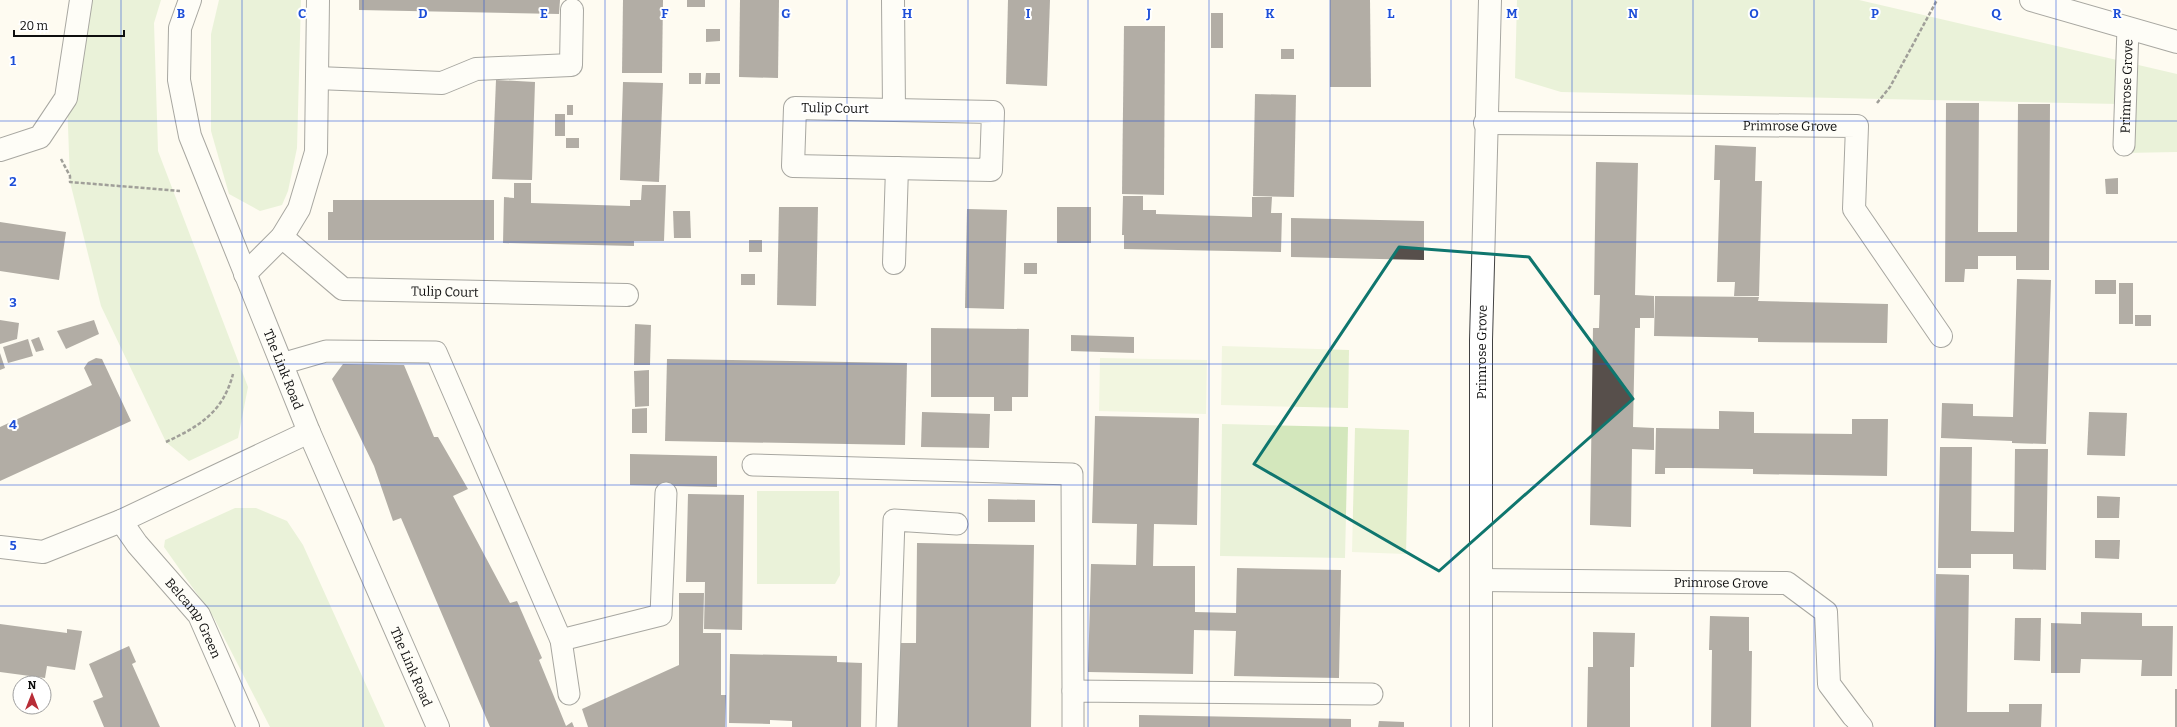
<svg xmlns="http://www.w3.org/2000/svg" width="2177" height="727" font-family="Bitter,serif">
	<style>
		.green { fill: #d3e7bc }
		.pitch { fill: #e4efcd }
		.building { fill: #574f4b }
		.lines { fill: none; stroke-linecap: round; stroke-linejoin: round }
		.lane-casing { stroke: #414141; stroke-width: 23 }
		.street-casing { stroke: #414141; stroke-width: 24 }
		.path { stroke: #303030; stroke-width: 2.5; stroke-dasharray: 4 2; stroke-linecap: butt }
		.lane { stroke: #fff; stroke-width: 21 }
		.street { stroke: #fff; stroke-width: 22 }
		.marked { fill: none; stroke: #0f766e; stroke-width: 3; stroke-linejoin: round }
		.grid { fill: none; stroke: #1d4ed8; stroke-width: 1; stroke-opacity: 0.55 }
		.labels { text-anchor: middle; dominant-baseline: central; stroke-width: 4; stroke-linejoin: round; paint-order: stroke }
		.street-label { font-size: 13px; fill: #0e0e0e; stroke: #fff }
		.grid-label { font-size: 13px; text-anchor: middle; font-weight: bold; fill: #1d4ed8; stroke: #fff; stroke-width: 4; stroke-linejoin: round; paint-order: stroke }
	</style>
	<rect width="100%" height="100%" fill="#fefbf1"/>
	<g class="green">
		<path d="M82,0H161L154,23L158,151L248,387L238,438L189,461L166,442L101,306L70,182L67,98Z"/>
		<path d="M219,0H301L297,148L288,191L282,205L260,211L229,194L211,131V34Z"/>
		<path d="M1517,0H1859L2177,74V152L2124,153L2119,104L1561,92L1515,78Z"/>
		<path d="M1222,424L1348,427L1345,558L1220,556Z"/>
		<path d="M757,491H839L840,575L835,584H757Z"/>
		<path d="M235,508H256L287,521L303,545L385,727H270L214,618L164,547L165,540Z"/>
	</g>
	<g class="pitch">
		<path d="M1222,346L1349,350L1348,408L1221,405Z"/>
		<path d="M1100,358L1207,360L1206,414L1099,411Z"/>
		<path d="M1355,428L1409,430L1406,554L1352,552Z"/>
	</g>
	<g class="building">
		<path d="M359,0H560L559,14L359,10Z"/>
		<path d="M623,0H663L662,73H622Z"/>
		<rect x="687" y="0" width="18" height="7"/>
		<path d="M740,0H779L778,78L739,77Z"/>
		<path d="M1008,0H1050L1047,86L1006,84Z"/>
		<path d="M1330,0H1370L1371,87H1330Z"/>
		<rect x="1211" y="13" width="12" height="35"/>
		<path d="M1124,26H1165L1164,195L1122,194Z"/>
		<path d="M706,29H720V41L706,42Z"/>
		<rect x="1281" y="49" width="13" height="10"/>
		<rect x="689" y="73" width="12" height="11"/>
		<path d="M706,73H720V84H705Z"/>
		<path d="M496,80L535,82L532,180L492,179Z"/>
		<path d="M623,82L663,83L659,182L620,180Z"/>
		<path d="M1255,94L1296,95L1294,197L1253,196Z"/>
		<path d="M1946,103H1979L1978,232H2017L2018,104H2050L2049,270H2016V256H1978V269H1965L1964,282H1945Z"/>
		<rect x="567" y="105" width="6" height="10"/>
		<rect x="555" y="114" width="10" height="22"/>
		<rect x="566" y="138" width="13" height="10"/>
		<path d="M1715,145L1756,147L1755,181H1762L1759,296H1734L1735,282H1717L1720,180H1714Z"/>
		<path d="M1596,162L1638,163L1635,295L1654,296V318H1640V328H1635L1633,427L1654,428V450L1632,449L1631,527L1590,525L1593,328H1599L1600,295H1594Z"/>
		<path d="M2118,178V194H2106L2105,179Z"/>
		<path d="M514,183H531V203L630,206V200H641L642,185H666L664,241H634V246L503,243L504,197L514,198Z"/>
		<path d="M1123,196H1143V210H1156V214L1252,217V197H1272L1271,213H1282L1281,252L1124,249V235H1122Z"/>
		<path d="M333,200H494V240H328V212H333Z"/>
		<path d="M779,207H818L816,306L777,305Z"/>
		<rect x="1057" y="207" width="34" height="36"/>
		<path d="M967,209L1007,210L1004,309L965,308Z"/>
		<path d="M673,211H690L691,238H674Z"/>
		<path d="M1291,218L1424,221V260L1291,257Z"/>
		<path d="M0,222L66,232L59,280L0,271Z"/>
		<rect x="749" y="240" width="13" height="12"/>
		<rect x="1024" y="263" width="13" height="11"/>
		<rect x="741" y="274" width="14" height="11"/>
		<path d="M2017,279L2051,280L2046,444L2012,443V441L1941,438L1942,403L1973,404V416L2013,417Z"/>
		<rect x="2095" y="280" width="21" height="14"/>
		<rect x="2119" y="283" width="14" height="41"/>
		<path d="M1655,296L1759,297L1758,301L1888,304L1887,343L1758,342V338L1654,336Z"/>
		<rect x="2135" y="315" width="16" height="11"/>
		<path d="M0,320L19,323L17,339L0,344Z"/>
		<path d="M94,320L99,334L66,349L57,331Z"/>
		<path d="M635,324L651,325L650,365H634Z"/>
		<path d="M931,328L1029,329L1028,397H1012V411H994V397H931Z"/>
		<path d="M1071,335L1134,337V353L1071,351Z"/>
		<path d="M39,337L44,350L36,352L31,340Z"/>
		<path d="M28,339L33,356L8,363L3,347Z"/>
		<path d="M0,353L5,368L0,370Z"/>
		<path d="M96,358L102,359L131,421L0,481V427L92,385L84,368L88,362Z"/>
		<path d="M667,359L907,363L905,445L665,441Z"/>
		<path d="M343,364L404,365L434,437H438L468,489L453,496L510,603L517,601L542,658L539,660L566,726L572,722L574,727H490L401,518L393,521L374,466L332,379Z"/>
		<path d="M649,370V406L635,407L634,371Z"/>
		<path d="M647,408V433H632V409Z"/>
		<path d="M1719,411L1754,412V433L1852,434V419H1888L1887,476L1753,474V469L1688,468H1665V474H1655L1656,428L1719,429Z"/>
		<path d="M922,412L990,414L989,448L921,447Z"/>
		<path d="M2089,412L2127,413L2125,456L2087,455Z"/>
		<path d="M1095,416L1199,418L1197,525L1154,524L1153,566H1195V612L1236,613L1237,568L1341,570L1339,678L1234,676L1236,631L1194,630L1193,674L1088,672L1091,564L1136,565L1137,524L1092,523Z"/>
		<path d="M1940,447H1972L1971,531L2014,532L2015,449H2048L2046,570L2013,569V554H1971V568H1938Z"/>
		<path d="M630,454L717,456V487L630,485Z"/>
		<path d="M688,494L744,495L742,630L704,629L705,582H686Z"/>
		<path d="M2097,496L2120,497L2119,518H2097Z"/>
		<path d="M988,499L1035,500V522H988Z"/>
		<path d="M2095,540H2120L2119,559L2095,558Z"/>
		<path d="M917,543L1034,545L1031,727H891L892,643H916Z"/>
		<path d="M1936,574L1969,575L1967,712H2009V704H2042L2041,727H1934Z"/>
		<path d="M679,593H704L703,633H721V695H726L725,727H588L582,709L679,665Z"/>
		<path d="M2081,612L2142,613V626H2173L2172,676H2141L2142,660L2081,659L2080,673H2051V623L2081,624Z"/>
		<path d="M1710,616L1749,617V651H1752L1751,727H1711L1712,650H1709Z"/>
		<path d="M2015,618H2041L2040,661L2014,660Z"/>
		<path d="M0,624L67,633V629L82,631L75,670L47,666L45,678L0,672Z"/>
		<path d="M1593,632L1635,633L1634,667H1630V727H1587L1588,667H1593Z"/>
		<path d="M129,646L136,662L132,664L160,727H104L93,701L103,697L89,664Z"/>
		<path d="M730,654L837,656V662L862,663L861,727H792V721L770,720V724L729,723Z"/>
		<rect x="2175" y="689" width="2" height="38"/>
		<path d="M1139,715L1351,719V727H1139Z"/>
		<path d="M1379,721L1404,722V727H1378Z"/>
	</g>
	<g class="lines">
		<g class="lane-casing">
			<g id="lane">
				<path id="s1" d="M2124,145L2128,28"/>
				<path d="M281,364L326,351L436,352L561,640L569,694"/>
				<path d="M753,465L1072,474L1073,691"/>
				<path d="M561,640L661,615L666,493"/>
				<path d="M1853,716L1862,727"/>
				<path d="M887,727L894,520L957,524"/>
				<path d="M1073,727V691L1372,694"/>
			</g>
		</g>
		<g class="street-casing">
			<g id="street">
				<path id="s2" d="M190,0L180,28L179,80L190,136L309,432L438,727"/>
				<path d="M893,0L894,109"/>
				<path d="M2031,0L2177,42"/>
				<path d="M317,78L442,83L476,69L571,65L572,10"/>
				<path d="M795,108L993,112L991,170L793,166Z"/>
				<path id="s3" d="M1485,123L1857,126L1854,209L1941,336"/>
				<path d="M0,150L40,137L66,98L81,0"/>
				<path id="s4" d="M282,237L343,289L627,295"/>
				<path d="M894,263L897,168"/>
				<path d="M245,274L282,237L299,209L316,152L318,0"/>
				<path id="s5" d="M121,521L137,544L199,615L248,727"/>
				<path d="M0,547L43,552L121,521L309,432"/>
				<path id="s6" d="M1481,580L1787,583L1826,612L1829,684L1853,716"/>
				<path id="s7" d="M1481,727V340L1490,0"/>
			</g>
		</g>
		<g class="path">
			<path d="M1877,103L1890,87L1937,0"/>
			<path d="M61,159L70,176V182L180,191"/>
			<path d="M166,442C200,426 223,412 233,374"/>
		</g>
		<use href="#lane" class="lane"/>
		<use href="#street" class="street"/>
	</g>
	<path d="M0 0H2177V727H0ZM1399,247L1529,257L1633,399L1439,571L1254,464Z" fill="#fefbf1" fill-opacity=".55" fill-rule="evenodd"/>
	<path class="marked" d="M1399,247L1529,257L1633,399L1439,571L1254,464Z"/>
	<path class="grid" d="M121,0V727M242,0V727M363,0V727M484,0V727M605,0V727M726,0V727M847,0V727M968,0V727M1088,0V727M1209,0V727M1330,0V727M1451,0V727M1572,0V727M1693,0V727M1814,0V727M1935,0V727M2056,0V727M0,121H2177M0,242H2177M0,364H2177M0,485H2177M0,606H2177"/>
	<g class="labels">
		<g class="street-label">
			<text stroke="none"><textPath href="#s1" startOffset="59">Primrose Grove</textPath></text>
			<text transform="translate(835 108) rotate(1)">Tulip Court</text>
			<text stroke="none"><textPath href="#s3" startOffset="305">Primrose Grove</textPath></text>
			<text stroke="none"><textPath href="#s4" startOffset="182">Tulip Court</textPath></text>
			<text stroke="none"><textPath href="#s7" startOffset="375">Primrose Grove</textPath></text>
			<text stroke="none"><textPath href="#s2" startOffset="390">The Link Road</textPath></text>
			<text stroke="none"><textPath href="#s6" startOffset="240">Primrose Grove</textPath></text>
			<text stroke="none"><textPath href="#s5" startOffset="122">Belcamp Green</textPath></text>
			<text stroke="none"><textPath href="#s2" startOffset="714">The Link Road</textPath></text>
		</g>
	</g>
	<g class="grid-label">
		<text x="181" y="18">B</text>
		<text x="302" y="18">C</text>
		<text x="423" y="18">D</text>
		<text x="544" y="18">E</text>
		<text x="665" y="18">F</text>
		<text x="786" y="18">G</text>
		<text x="907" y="18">H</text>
		<text x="1028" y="18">I</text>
		<text x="1149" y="18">J</text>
		<text x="1270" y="18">K</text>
		<text x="1391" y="18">L</text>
		<text x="1512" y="18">M</text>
		<text x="1633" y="18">N</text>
		<text x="1754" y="18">O</text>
		<text x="1875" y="18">P</text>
		<text x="1996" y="18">Q</text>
		<text x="2117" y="18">R</text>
		<text x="13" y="65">1</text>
		<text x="13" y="186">2</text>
		<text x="13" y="307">3</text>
		<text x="13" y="429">4</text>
		<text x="13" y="550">5</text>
	</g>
	<g transform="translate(32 695)"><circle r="19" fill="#ffffff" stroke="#9f9f9f"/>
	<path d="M0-3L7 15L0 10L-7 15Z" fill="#b82d37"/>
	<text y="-6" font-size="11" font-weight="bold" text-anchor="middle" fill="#0e0e0e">N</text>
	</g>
	<path d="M14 30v6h110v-6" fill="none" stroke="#0e0e0e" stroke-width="2"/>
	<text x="20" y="30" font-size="12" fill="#0e0e0e" stroke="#ffffff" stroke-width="3" paint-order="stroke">20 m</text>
</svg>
